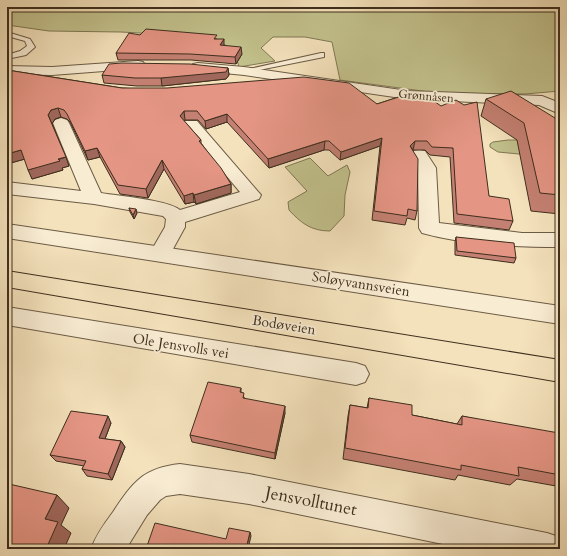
<svg xmlns="http://www.w3.org/2000/svg" width="567" height="556" font-family="Cardo,serif">
	<style>
		.green { fill: #c2c18c; stroke: #807854 }
		.lines { fill: none; stroke-linecap: round; stroke-linejoin: round }
		.service-casing { stroke: #6c5b45; stroke-width: 2 }
		.minor-casing { stroke: #6c5b45; stroke-width: 2 }
		.tertiary-casing { stroke: #6c5b45; stroke-width: 2 }
		.primary-casing { stroke: #3e2e1d; stroke-width: 2 }
		.service { fill: #f8ecd3; fill-rule: evenodd }
		.minor { fill: #f8ecd3; fill-rule: evenodd }
		.tertiary { fill: #f8ecd3; fill-rule: evenodd }
		.primary { fill: #f4e2bc; fill-rule: evenodd }
		.wall { fill: #c48072; stroke: #3e2e1d }
		.shaded-wall { fill: #a0685c; stroke: #3e2e1d }
		.building { fill: #e49584; stroke: #3e2e1d }
		.labels { text-anchor: middle; dominant-baseline: central; stroke-width: 3.5; stroke-linejoin: round; paint-order: stroke }
		.far-street-label { font-size: 12px; fill: #3e2e1d; stroke: #f8ecd3 }
		.street-label { font-size: 14px; fill: #3e2e1d; stroke: #f8ecd3 }
		.near-street-label { font-size: 17px; fill: #3e2e1d; stroke: #f8ecd3 }
	</style>
	<rect width="100%" height="100%" fill="#f4e2bc"/>
	<filter id="stains"><feTurbulence type="fractalNoise" baseFrequency=".005" numOctaves="4"/><feColorMatrix values="0 0 0 0 .2 0 0 0 0 .09 0 0 0 0 .02 0 0 0 .5 -.17"/></filter>
	<radialGradient id="worn" r=".72"><stop offset=".6" stop-color="#630" stop-opacity="0"/><stop offset="1" stop-color="#630" stop-opacity=".3"/></radialGradient>
	<g class="green">
		<path d="M7,7H560V91L525,94L437,93L340,80L332,42L305,37H273L261,48L275,61L239,67L234,50L211,37L121,32L49,31L7,25Z"/>
		<path d="M508,140H529L540,156L498,152L490,147V144L493,142Z"/>
		<path d="M310,158L328,176L347,165L350,172L345,195L344,216L330,231C311,231 301,223 289,210L288,202L307,191L285,167Z"/>
	</g>
	<g class="lines">
		<g class="service-casing">
			<g id="service">
				<path d="M7,32L30,39L35,47L26,55L7,59V55L20,51L27,46L25,41L7,36Z"/>
				<path d="M321,53H324V57L244,73L240,71Z"/>
			</g>
		</g>
		<g class="minor-casing">
			<g id="minor">
				<path d="M138,61L143,62L145,65L143,68L52,75L7,74V66L52,67Z"/>
				<path d="M198,63L244,67L408,91L542,96L560,103V114L539,105L408,99L244,75L193,70L191,67L193,64Z"/>
				<path d="M61,118L67,120L69,123L101,193C118,196 169,200 180,210L240,192L183,124L185,121H197L261,195L259,199L185,222V227L168,258L161,260L154,258L150,253L165,227L166,219L163,216L94,204L7,194V182L81,191L53,123L55,120Z"/>
				<path d="M419,150L425,151L436,168L439,223L522,233H560V247C514,247 466,245 422,233L419,228L418,168L410,155L413,151Z"/>
				<path d="M7,307L356,363L365,366L369,374L365,382L356,385L7,325Z"/>
				<path d="M180,464L249,474L547,533L559,537L560,549H467L249,504L180,494L166,496L160,500L147,515L126,549H91C96,535 104,524 113,512C133,482 143,468 180,464Z"/>
			</g>
		</g>
		<g class="tertiary-casing">
			<path id="tertiary" d="M7,224L560,306V324L7,238Z"/>
		</g>
		<g class="primary-casing">
			<path id="primary" d="M7,271L560,360V382L7,287Z"/>
		</g>
		<use href="#service" class="service"/>
		<use href="#minor" class="minor"/>
		<use href="#tertiary" class="tertiary"/>
		<use href="#primary" class="primary"/>
	</g>
	<g class="wall">
		<path d="M140,35L217,39L224,46L242,54L236,64L191,60H118L116,53Z"/>
		<path d="M228,68L229,75L226,79L162,86H137L104,83L102,75Z"/>
		<path d="M7,70L122,88L377,104L411,93L489,196L513,221L509,230L454,223L450,157L430,155L425,150H413L417,211L415,220L407,218L405,225L372,220L380,146L340,160L329,150H324L269,168L227,122L206,129L198,120H185L184,121L201,140V143L231,184V193L196,204L194,202L185,204L164,169L148,198L120,194L100,157L88,160L70,122L67,119L61,117L55,119L52,123L69,166L62,168L63,170L32,179L25,159L7,164Z"/>
		<path d="M486,99L560,134V214L531,211L517,140L481,116Z"/>
		<path d="M129,208L137,213L134,219L130,212Z"/>
		<path d="M456,237L516,258L514,263L455,255V242Z"/>
		<path d="M241,388V392L245,399L285,413L275,459L192,442L190,435Z"/>
		<path d="M369,398L412,415L457,424L462,416L560,439V482L556,486L517,479L510,485L458,475L455,480L343,459L348,416L350,405L367,408Z"/>
		<path d="M111,423L105,439L121,441L125,447L112,480L87,476L82,469L84,466L56,461L50,455Z"/>
	</g>
	<g class="shaded-wall">
		<path d="M224,39V46L220,45Z"/>
		<path d="M241,47L242,54L236,64L235,57Z"/>
		<path d="M228,68L229,75L226,79L162,86L161,78Z"/>
		<path d="M58,108L61,117L55,119L52,124L48,115L51,110Z"/>
		<path d="M184,111L185,120L182,125L180,116Z"/>
		<path d="M227,114V122L206,129L205,121Z"/>
		<path d="M382,138L380,146L340,160L341,152Z"/>
		<path d="M325,141L324,150L269,168L268,159Z"/>
		<path d="M415,141L413,150L410,146Z"/>
		<path d="M97,148L100,157L88,160L85,151Z"/>
		<path d="M21,150L25,159L7,164V154Z"/>
		<path d="M66,157L69,166L62,168L63,170L32,179L28,170Z"/>
		<path d="M162,160L164,169L148,198L146,189Z"/>
		<path d="M231,184V193L196,204L194,195Z"/>
		<path d="M193,193L194,202L185,204L184,196Z"/>
		<path d="M136,209L137,213L134,219L133,215Z"/>
		<path d="M285,406V413L275,459V453Z"/>
		<path d="M108,416L111,423L103,444L99,438Z"/>
		<path d="M121,441L125,447L112,480L108,474Z"/>
		<path d="M57,495L69,508L61,525L71,533L64,549H46L45,519Z"/>
		<path d="M250,532L251,536L248,549H246Z"/>
	</g>
	<g class="building">
		<path d="M146,29L217,35L214,39H224L220,45L241,47L235,57L190,54L116,53L129,33L140,35Z"/>
		<path d="M122,63L190,64L228,68L226,72L161,78H135L102,75L109,64Z"/>
		<path d="M7,70L122,88H167L304,77L349,83L377,104L411,93L421,99H431L441,106L456,100L464,105L477,102L489,196L509,199L513,221L457,214L453,148L432,147L427,141H415L410,146L418,159L417,211L408,209L407,216L374,211L382,138L341,152L329,141H325L268,159L227,114L205,121L197,111H184L180,116L201,140L199,141L221,168L231,184L194,195L193,193L184,196L162,160L146,189L118,185L97,148L85,151L67,114L64,110L58,108L51,110L48,115L66,157L58,159L60,161L28,170L21,150L7,154Z"/>
		<path d="M511,91L555,118L560,134V195L540,193L524,123L486,99Z"/>
		<path d="M129,208L136,209L133,215Z"/>
		<path d="M456,237L514,243L516,258L457,251Z"/>
		<path d="M208,382L241,388L240,392L244,393L243,398L285,406L275,453L190,435Z"/>
		<path d="M369,398L412,405V415L462,425V416L559,433L560,439V475L518,467L519,476L461,465V470L345,448L350,405L368,408Z"/>
		<path d="M71,411L108,416L99,438L121,441L108,474L82,469L86,461L50,455Z"/>
		<path d="M9,484L57,495L45,519L58,522L46,549H7V487Z"/>
		<path d="M155,523L226,539L229,528L250,532L246,549H146Z"/>
		<path d="M323,545L343,549H322Z"/>
	</g>
	<g class="labels">
		<g class="far-street-label">
			<text transform="translate(426 96) rotate(5)">Grønnåsen</text>
		</g>
		<g class="street-label">
			<text transform="translate(361 284) rotate(9)">Soløyvannsveien</text>
			<text transform="translate(284 325) rotate(9)">Bodøveien</text>
			<text transform="translate(181 346) rotate(9)">Ole Jensvolls vei</text>
		</g>
		<g class="near-street-label">
			<text transform="translate(311 501) rotate(11)">Jensvolltunet</text>
		</g>
	</g>
	<rect width="567" height="556" fill="none" stroke="#f4e2bc" stroke-width="24"/>
	<rect x="8" y="8" width="551" height="540" fill="none" stroke="#3e2e1d" stroke-width="2"/>
	<rect x="12" y="12" width="543" height="532" fill="none" stroke="#3e2e1d"/>
	<rect width="100%" height="100%" filter="url(#stains)"/>
	<rect width="100%" height="100%" fill="url(#worn)"/>
</svg>
